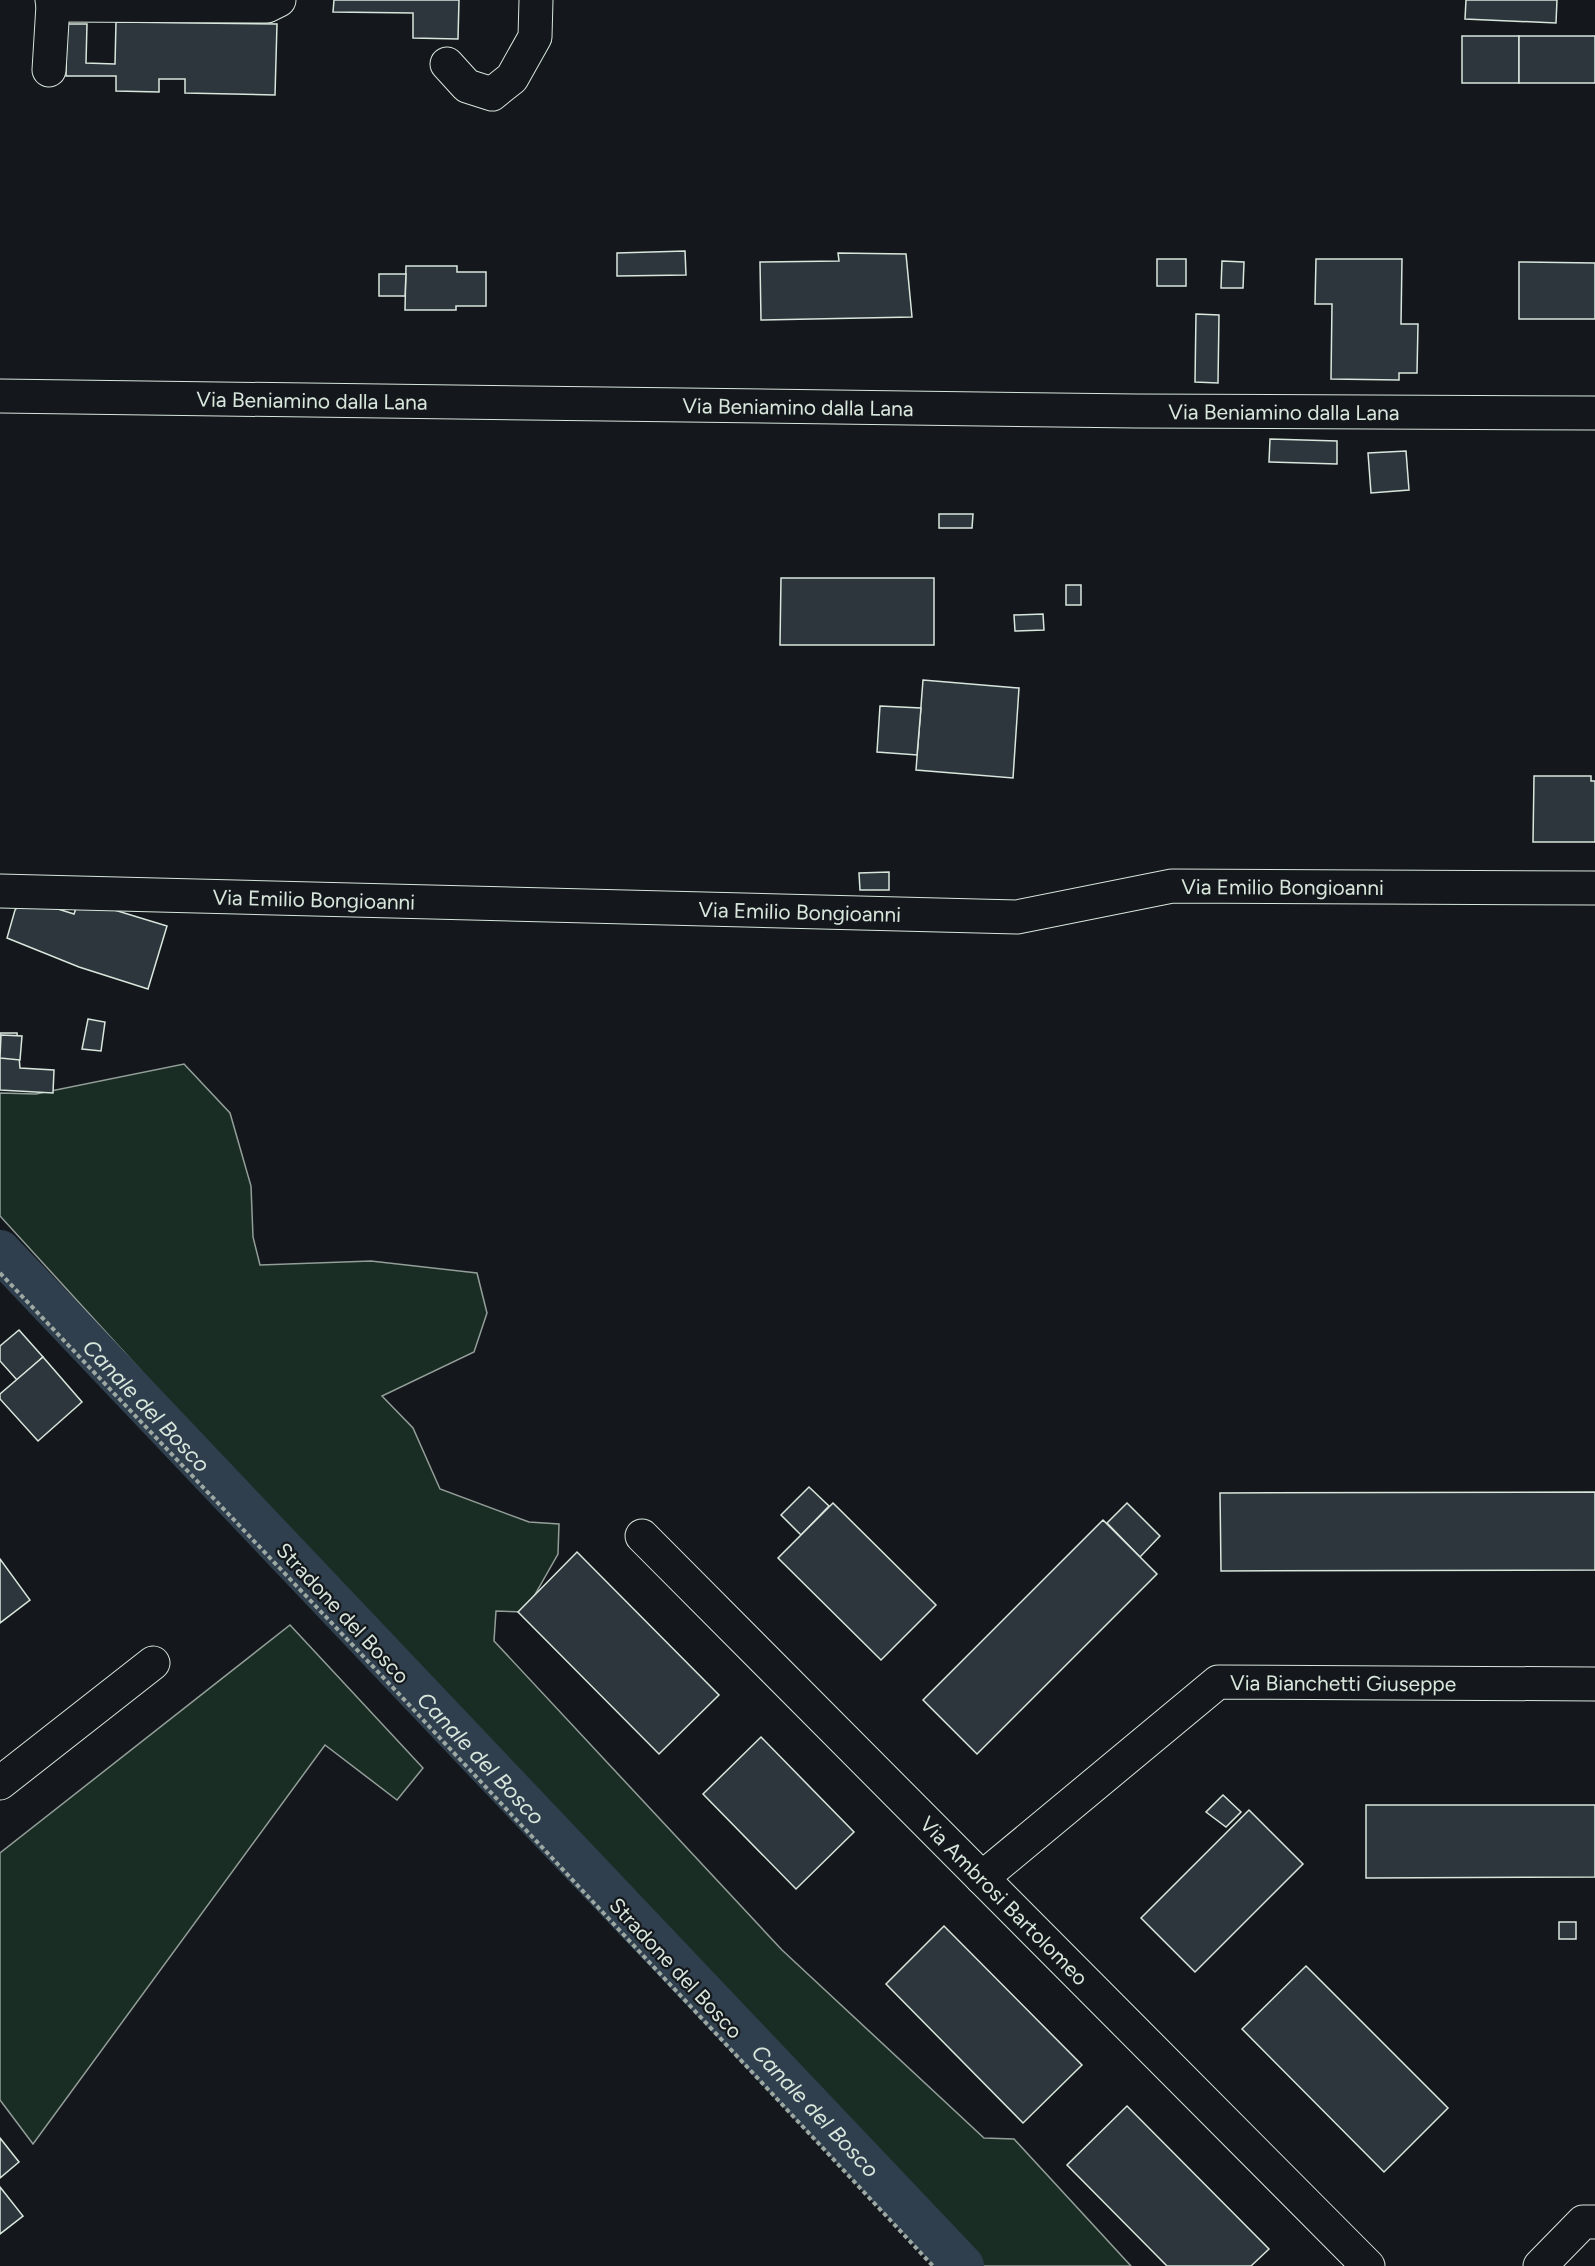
<svg xmlns="http://www.w3.org/2000/svg" width="1595" height="2266" font-family="Figtree,sans-serif">
	<style>
		.green { fill: #1a2d24; stroke: #939e99; stroke-width: 1.5 }
		.lines { fill: none; stroke-linecap: round; stroke-linejoin: round }
		.canal { stroke: #2f3f4d; stroke-width: 42 }
		.building { fill: #2c363c; stroke: #d8e6dc; stroke-width: 1.5 }
		.minor-casing { stroke: #d8e6dc; stroke-width: 35 }
		.path { stroke: #9da8a2; stroke-width: 4; stroke-dasharray: 4.5 3; stroke-linecap: butt }
		.minor { stroke: #14181c; stroke-width: 33 }
		.labels { text-anchor: middle; dominant-baseline: central; stroke-width: 4.5; stroke-linejoin: round; paint-order: stroke }
		.street-label { font-size: 21px; fill: #d8e6dc; stroke: #14181c }
		.water-label { font-size: 22px; font-style: italic; fill: #d8e6dc; stroke: #14181c }
	</style>
	<rect width="100%" height="100%" fill="#14181c"/>
	<g class="green">
		<path d="M184,1064L230,1113L251,1186L253,1237L260,1265L371,1261L477,1273L487,1313L474,1352L382,1396L413,1428L440,1489L529,1522L559,1524L558,1554L525,1612L496,1611L494,1641L782,1950L984,2138L1014,2139L1131,2266H976L823,2105L675,1935L499,1763L0,1216V1093L36,1094Z"/>
		<path d="M290,1625L423,1768L397,1800L325,1745L33,2144L0,2100V1853Z"/>
	</g>
	<g class="lines">
		<path class="canal" id="s1" d="M0,1251L963,2266"/>
	</g>
	<g class="building">
		<path d="M334,0H459L458,39L413,38V13L333,12Z"/>
		<path d="M1466,0H1557L1556,23L1465,19Z"/>
		<path d="M116,22L277,24L275,95L185,93V79H159V92L116,91V76H66L67,24H87L86,63L115,64Z"/>
		<rect x="1462" y="36" width="57" height="47"/>
		<rect x="1519" y="36" width="76" height="47"/>
		<path d="M685,251L686,275L617,276V253Z"/>
		<path d="M838,253L906,254L912,317L761,320L760,262L839,261Z"/>
		<rect x="1157" y="259" width="29" height="27"/>
		<path d="M1316,259H1402L1401,324H1418L1417,373H1399V380L1331,379L1332,304H1315Z"/>
		<path d="M1222,261L1244,262L1243,288H1221Z"/>
		<path d="M1519,262L1595,263V319H1519Z"/>
		<path d="M406,266H457V272H486V306H456V310H405Z"/>
		<path d="M379,274H406L405,296H379Z"/>
		<path d="M1196,314L1219,315L1218,383L1195,382Z"/>
		<path d="M1270,439L1337,441V464L1269,462Z"/>
		<path d="M1406,451L1409,490L1371,493L1368,453Z"/>
		<path d="M939,514H973L972,528H939Z"/>
		<path d="M781,578H934V645H780Z"/>
		<rect x="1066" y="585" width="15" height="20"/>
		<path d="M1043,614L1044,630L1015,631L1014,615Z"/>
		<path d="M923,680L1019,688L1013,778L916,770Z"/>
		<path d="M880,706L921,708L917,755L877,752Z"/>
		<path d="M1534,776H1591V781H1595V842H1533Z"/>
		<path d="M889,872V890H860L859,873Z"/>
		<path d="M22,902L42,904L74,914L77,905H98L167,926L148,989L79,967L7,938L15,910Z"/>
		<path d="M88,1019L105,1022L101,1051L82,1049Z"/>
		<path d="M0,1033H17L20,1068L54,1070L53,1093L0,1090Z"/>
		<path d="M1,1035L22,1036L20,1060L0,1058Z"/>
		<path d="M19,1330L43,1357L17,1380L0,1361V1346Z"/>
		<path d="M43,1357L82,1402L38,1441L0,1399V1394Z"/>
		<path d="M809,1487L829,1506L801,1535L781,1515Z"/>
		<path d="M1595,1492V1570L1221,1571L1220,1493Z"/>
		<path d="M833,1503L936,1605L881,1660L778,1558Z"/>
		<path d="M1127,1503L1160,1536L1140,1557L1107,1523Z"/>
		<path d="M1103,1520L1157,1574L977,1754L923,1700Z"/>
		<path d="M577,1552L719,1695L659,1754L518,1612Z"/>
		<path d="M0,1559L30,1600L0,1623Z"/>
		<path d="M761,1737L854,1832L796,1889L703,1794Z"/>
		<path d="M1223,1795L1241,1812L1226,1827L1206,1812Z"/>
		<path d="M1366,1805H1595V1877L1366,1878Z"/>
		<path d="M1249,1810L1303,1864L1195,1972L1141,1918Z"/>
		<rect x="1559" y="1922" width="17" height="17"/>
		<path d="M944,1926L1082,2065L1023,2123L886,1984Z"/>
		<path d="M1306,1966L1448,2108L1384,2172L1242,2029Z"/>
		<path d="M1127,2106L1269,2249L1251,2266H1167L1067,2165Z"/>
		<path d="M0,2138L19,2162L0,2178Z"/>
		<path d="M0,2187L23,2216L0,2234Z"/>
	</g>
	<g class="lines">
		<g class="minor-casing">
			<g id="minor">
				<path d="M52,0L53,5L267,6L279,0"/>
				<path d="M447,64L467,86L492,94L512,78L535,37L536,0"/>
				<path d="M49,70L53,5"/>
				<path id="s2" d="M0,396L1136,411L1595,413"/>
				<path id="s3" d="M0,891L1017,917L1172,886L1595,888"/>
				<path id="s4" d="M642,1536L1368,2266"/>
				<path d="M0,1783L153,1663"/>
				<path id="s5" d="M982,1878L1218,1682L1595,1684"/>
				<path d="M1540,2266L1583,2222H1595"/>
			</g>
		</g>
		<path class="path" d="M0,1273L398,1693L933,2266"/>
		<use href="#minor" class="minor"/>
	</g>
	<g class="labels">
		<g class="street-label">
			<text stroke="none"><textPath href="#s2" startOffset="312">Via Beniamino dalla Lana</textPath></text>
			<text stroke="none"><textPath href="#s2" startOffset="798">Via Beniamino dalla Lana</textPath></text>
			<text stroke="none"><textPath href="#s2" startOffset="1284">Via Beniamino dalla Lana</textPath></text>
			<text stroke="none"><textPath href="#s3" startOffset="1286">Via Emilio Bongioanni</textPath></text>
			<text stroke="none"><textPath href="#s3" startOffset="314">Via Emilio Bongioanni</textPath></text>
			<text stroke="none"><textPath href="#s3" startOffset="800">Via Emilio Bongioanni</textPath></text>
			<text transform="translate(343 1613) rotate(47)">Stradone del Bosco</text>
			<text stroke="none"><textPath href="#s5" startOffset="432">Via Bianchetti Giuseppe</textPath></text>
			<text stroke="none"><textPath href="#s4" startOffset="514">Via Ambrosi Bartolomeo</textPath></text>
			<text transform="translate(676 1968) rotate(47)">Stradone del Bosco</text>
		</g>
		<g class="water-label">
			<text stroke="none"><textPath href="#s1" startOffset="213">Canale del Bosco</textPath></text>
			<text stroke="none"><textPath href="#s1" startOffset="699">Canale del Bosco</textPath></text>
			<text stroke="none"><textPath href="#s1" startOffset="1185">Canale del Bosco</textPath></text>
		</g>
	</g>
</svg>
